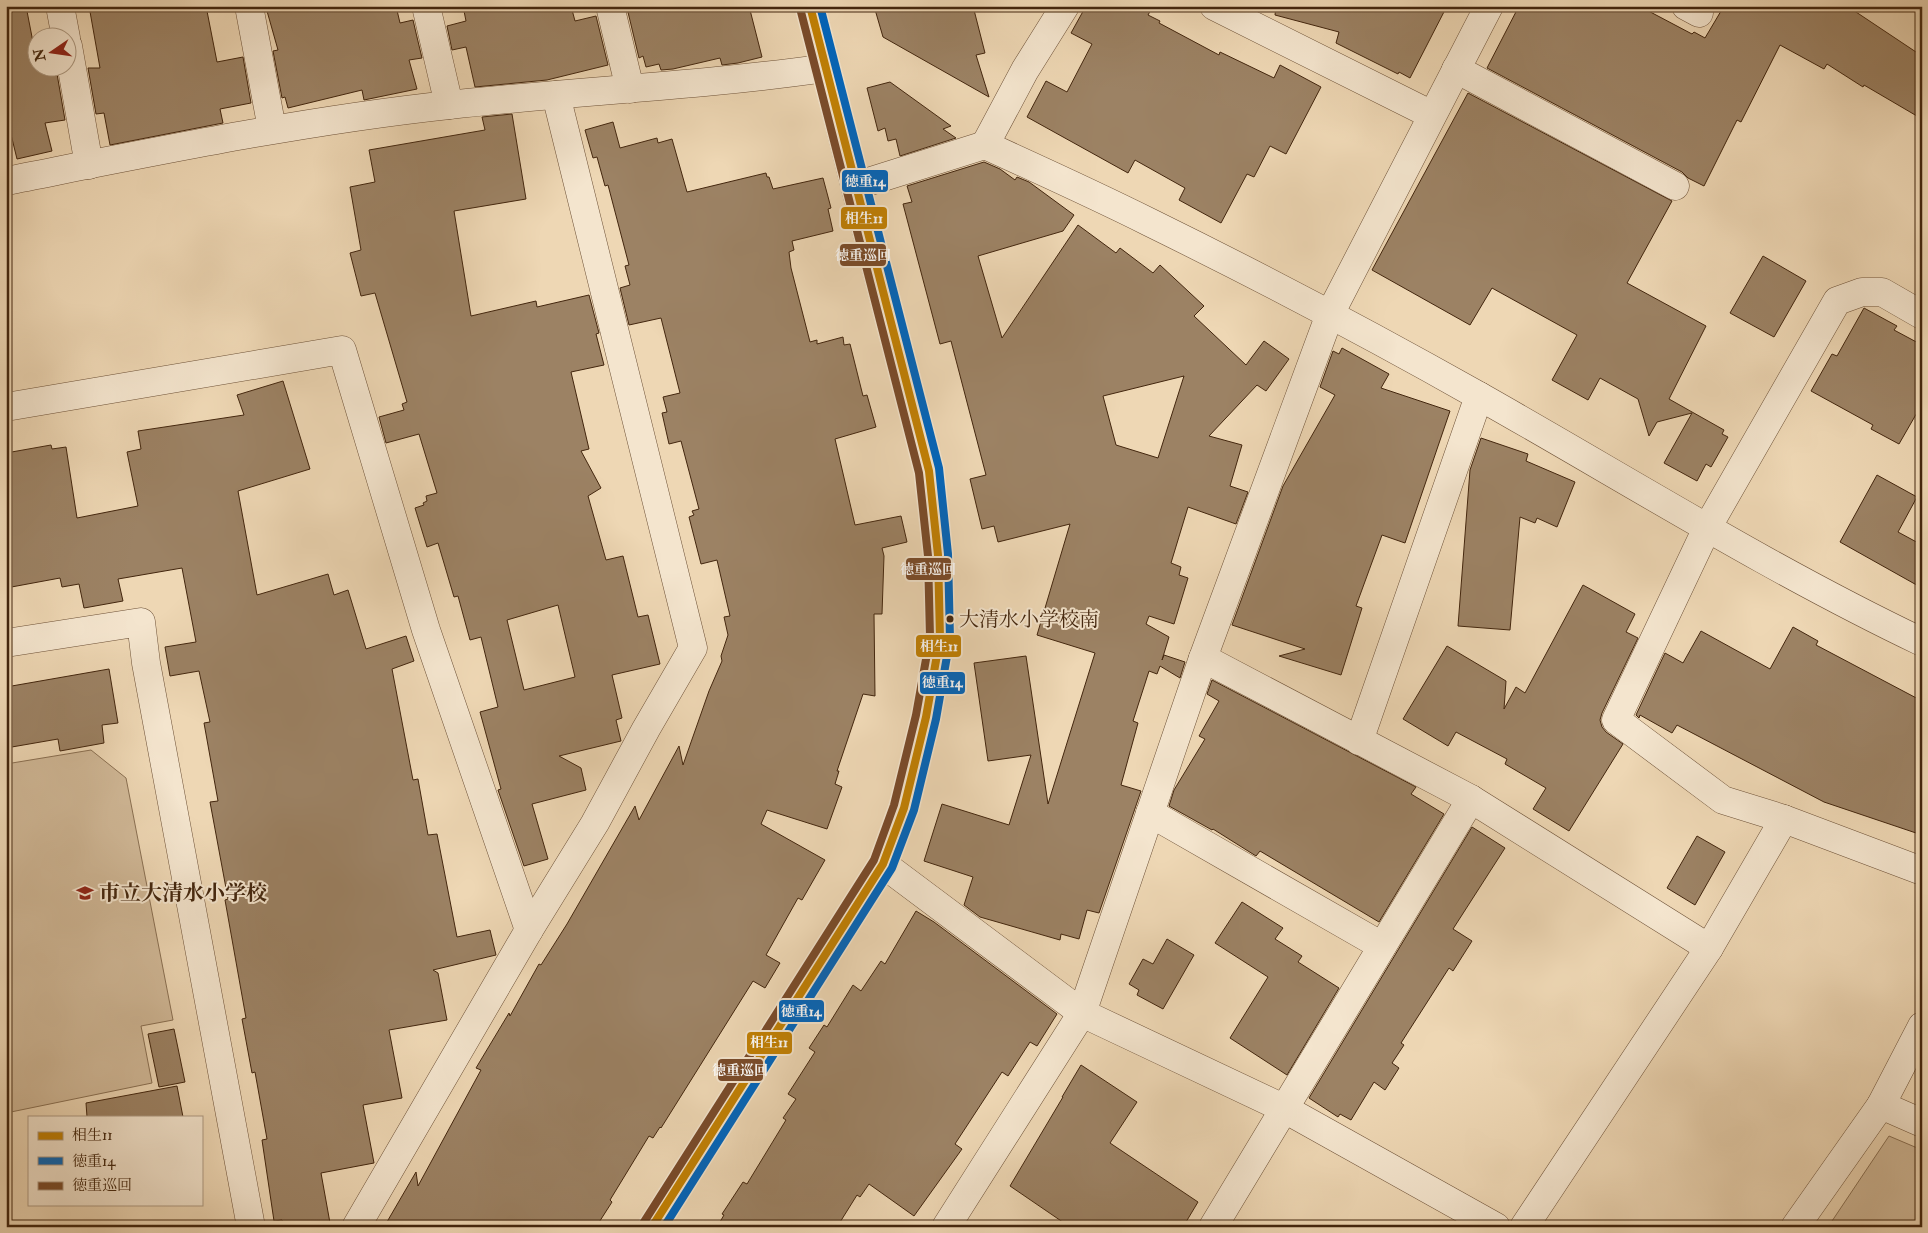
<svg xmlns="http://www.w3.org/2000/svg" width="1928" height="1233" font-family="'IM FELL Double Pica','Noto Serif JP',serif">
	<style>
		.green { fill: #d1b998; stroke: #8a7053 }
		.building { fill: #9c8264; stroke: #43260e; fill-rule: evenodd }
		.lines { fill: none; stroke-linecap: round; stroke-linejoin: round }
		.minor-casing { stroke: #6e5238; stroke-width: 29 }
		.minor { stroke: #f4e5ce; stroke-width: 28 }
		.bus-1-casing { stroke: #f4e5ce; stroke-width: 11 }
		.bus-2-casing { stroke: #f4e5ce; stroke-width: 11 }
		.bus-3-casing { stroke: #f4e5ce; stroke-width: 11 }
		.bus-1 { stroke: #c18004; stroke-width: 8 }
		.bus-2 { stroke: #0065bd; stroke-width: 8 }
		.bus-3 { stroke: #7a4b2a; stroke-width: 8 }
		.bus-dot { fill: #43260e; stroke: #f4e5ce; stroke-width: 2 }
		.labels { text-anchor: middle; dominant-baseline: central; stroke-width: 4; stroke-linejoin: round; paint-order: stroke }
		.bus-label { font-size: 20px; fill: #43260e; stroke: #f4e5ce; text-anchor: start }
		.poi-label { font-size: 21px; font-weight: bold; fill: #43260e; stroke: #f4e5ce; text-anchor: start }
		.line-badge { stroke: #f4e5ce; stroke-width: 2 }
		.badge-label { font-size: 14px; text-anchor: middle; font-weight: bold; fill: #fff }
	</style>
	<rect width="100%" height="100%" fill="#eed7b4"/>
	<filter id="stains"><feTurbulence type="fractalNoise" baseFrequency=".004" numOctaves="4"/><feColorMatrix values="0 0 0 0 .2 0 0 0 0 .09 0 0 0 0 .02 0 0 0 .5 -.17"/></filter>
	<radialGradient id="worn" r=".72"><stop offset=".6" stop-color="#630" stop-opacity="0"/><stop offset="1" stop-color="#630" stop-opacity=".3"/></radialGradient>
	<g class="green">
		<path d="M91,750L126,778L173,1020L141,1026L152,1083L6,1113V764Z"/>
		<path d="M1889,1136L1922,1150V1227H1828Z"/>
	</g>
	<g class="building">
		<path d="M6,6H26L38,68H56L65,120L45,123L52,151L17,159L6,114Z"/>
		<path d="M89,6H206L217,62L243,57L251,103L220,109L223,123L110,145L104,113L96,114L88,68H100Z"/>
		<path d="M285,6H396L400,23L413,20L416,33L422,58L409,60L417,89L364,100L362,90L288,108L285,97L282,98L273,51L278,50L267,11Z"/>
		<path d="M463,6H571L575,21L596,16L608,65L547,80L475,87L466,47L452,50L447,26L466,21Z"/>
		<path d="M634,6H749L762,57L738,63L722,65L720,58L673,69L661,70L659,64L646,67L643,56L639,58L627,8Z"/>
		<path d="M874,6H973L985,53L976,55L989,97L883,37Z"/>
		<path d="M1086,6H1153L1148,15L1160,21L1159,23L1219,55L1220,52L1274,78L1280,65L1321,87L1286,154L1270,146L1254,177L1247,174L1221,223L1179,200L1185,188L1135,160L1128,173L1027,117L1046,81L1067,92L1092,44L1071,33Z"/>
		<path d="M1276,6H1447L1410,78L1399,72L1398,74L1336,43L1339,32L1275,15Z"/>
		<path d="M1519,6H1639L1692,34L1694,32L1705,38L1724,6H1847L1922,56V119L1864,85L1863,87L1827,64L1824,69L1780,45L1741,122L1737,120L1704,186L1688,178L1682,172L1487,68Z"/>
		<path d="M890,82L951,126L943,129L956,138L900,156L896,139L888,141L885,128L878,131L867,88Z"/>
		<path d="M1468,93L1672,201L1627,283L1706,326L1669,399L1724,430L1722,434L1728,437L1711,467L1706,464L1697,481L1664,463L1692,413L1657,422L1649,436L1638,399L1600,378L1588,400L1552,380L1577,335L1492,288L1470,325L1372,270Z"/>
		<path d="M512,114L526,199L454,211L471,316L536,301L537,307L589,295L599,333L596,334L604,365L571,372L589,449L581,451L601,488L588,496L606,560L623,556L638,617L648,615L660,664L612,675L622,718L616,720L621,741L559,756L581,768L586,790L532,804L548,859L524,866L498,790L501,789L480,712L498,707L481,637L470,640L458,596L454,597L438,543L427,547L415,508L424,505L423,503L427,501L426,496L437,493L419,434L386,443L379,417L404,410L402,404L407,402L375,293L361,296L350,253L361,250L350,187L375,182L369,150L485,130L482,117ZM558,605L575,677L524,690L507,620Z"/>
		<path d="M613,122L620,148L657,138L658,143L672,139L687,192L766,173L767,177H769L773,189L823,178L831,208L828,209L833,231L792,241L794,250L789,252L791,268L810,342L817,340V344L843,337L844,345L850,344L863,396L867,395L876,427L835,439L855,525L901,516L907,542L882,548L884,556L882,614H874L875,696L863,694L837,771H839L835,784L842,787L827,829L767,810L761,824L825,860L802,900L798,898L766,955L780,963L765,988L753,981L661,1128L660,1127L653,1138L649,1136L610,1200L612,1202L596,1227H384L416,1172L418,1186L481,1070L476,1068L509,1013L510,1016L539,964L541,965L567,924L635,806L639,820L679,746L683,765L709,691L722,661L721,656L728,635L724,617L730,616L717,560L701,564L689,517L694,515L692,511L699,509L681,441L669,444L662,413L667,412L663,397L680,393L661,318L629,325L620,288L630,285L625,266L629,265L608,185L605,186L597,157L593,158L585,130Z"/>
		<path d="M984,162L1000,169L1015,180L1017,177L1029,182L1074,215L1063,231L978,256L1002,338L1078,225L1116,253L1120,248L1153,273L1160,265L1204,306L1194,316L1246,365L1264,341L1289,359L1266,391L1257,385L1209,436L1242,445L1230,486L1248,492L1236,524L1188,507L1171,563L1181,567L1179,575L1188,578L1174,624L1149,616L1146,624L1169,637L1162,660L1164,655L1185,662L1180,678L1160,666L1157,674L1149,671L1133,721L1138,723L1121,785L1141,791L1099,913L1087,910L1079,939L1061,934L1060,940L980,917L964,905L973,877L924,861L942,804L1009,825L1031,755L988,761L974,663L1026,656L1048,804L1095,653L1037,635L1070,524L998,542L994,526L982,529L970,479L986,475L951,341L940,344L903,204L912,202L907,186ZM1184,376L1158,458L1116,445L1103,396Z"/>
		<path d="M1763,256L1806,281L1774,337L1730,313Z"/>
		<path d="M1864,308L1897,326L1894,330L1922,345V404L1899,444L1871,429L1873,425L1811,391L1832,354L1837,356Z"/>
		<path d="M1342,348L1389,374L1381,388L1450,411L1405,543L1382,535L1356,606L1362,608L1341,675L1279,656L1305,649L1232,625L1283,486L1335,395L1320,387L1333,351L1339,354Z"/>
		<path d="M283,381L310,469L238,491L257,595L328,574L334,595L348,590L366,649L406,636L414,661L392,669L413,780L418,779L428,835L437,834L457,937L490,930L496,955L433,970L438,973L447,1020L389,1030L402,1098L363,1105L374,1163L321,1173L330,1223L311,1227H284L282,1220L274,1221L262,1140L267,1139L255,1072L252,1073L242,1019L246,1018L225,900L228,899L210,802L218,801L204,723L210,722L199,671L170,676L165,647L196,642L182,568L118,579L123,601L84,608L79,584L62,587L60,578L6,588V453L51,445L52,449L66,447L77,518L138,506L127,452L141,449L138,431L244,415L237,395Z"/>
		<path d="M1481,438L1528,454L1526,461L1575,482L1557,527L1537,518L1535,523L1520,517L1510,630L1458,626L1470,470Z"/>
		<path d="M1877,475L1917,497L1898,532L1922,545V588L1840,542Z"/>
		<path d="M1583,585L1635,614L1626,632L1638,638L1602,713L1600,720L1602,727L1606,732L1623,744L1569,831L1533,809L1546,788L1505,764L1507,759L1456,732L1448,746L1403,719L1447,646L1506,681L1504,709L1516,687L1525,693Z"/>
		<path d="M1793,627L1818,641L1816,645L1922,701V835L1824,802L1677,725L1672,733L1640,715L1639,718L1636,715L1665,653L1683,663L1701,631L1770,669Z"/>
		<path d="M109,669L118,723L102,725L104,743L60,751L58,739L6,748V687Z"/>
		<path d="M1212,680L1416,787L1411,794L1444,814L1379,922L1260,851L1256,856L1213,829L1212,830L1169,806L1174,790L1205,739L1199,736L1219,701L1207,694Z"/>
		<path d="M1472,827L1505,848L1453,929L1472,941L1453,971L1449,968L1401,1043L1404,1045L1392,1063L1399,1068L1385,1090L1374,1082L1351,1120L1340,1114L1338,1117L1309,1098Z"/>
		<path d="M1697,836L1725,852L1695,905L1667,888Z"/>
		<path d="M1242,902L1283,928L1275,939L1302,956L1298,962L1339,988L1287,1075L1230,1038L1268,977L1215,943Z"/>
		<path d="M916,911L934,922L1057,1014L1037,1046L1030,1042L1008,1076L1002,1072L955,1144L962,1149L914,1216L869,1184L860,1197L857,1195L837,1227H717L724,1215L722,1214L743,1182L747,1184L786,1120L783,1118L796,1099L788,1094L815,1052L809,1048L824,1025L827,1027L853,985L861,991L881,961L885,964Z"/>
		<path d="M1167,939L1194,955L1163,1009L1137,995L1139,990L1129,984L1143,959L1153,964Z"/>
		<path d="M174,1029L185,1082L159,1087L148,1034Z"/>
		<path d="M1081,1065L1137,1102L1110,1143L1198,1202L1183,1227H1070L1010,1186L1063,1097H1062Z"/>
		<path d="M177,1086L183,1117H87L86,1103Z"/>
	</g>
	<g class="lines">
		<g class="minor-casing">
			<g id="minor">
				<path d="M60,6L66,38"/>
				<path d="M249,6L272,129"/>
				<path d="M426,6L449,105"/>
				<path d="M610,6L630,89"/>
				<path d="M1214,6L1432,115"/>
				<path d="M1686,6L1699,13"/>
				<path d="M68,46L89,165"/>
				<path d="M1456,69L1675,186"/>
				<path d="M985,145L1025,70L1065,6"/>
				<path d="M6,181C153,152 300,121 449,105C575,91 701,86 826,68"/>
				<path d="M855,186L985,145C1040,170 1095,195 1149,222C1261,277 1371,335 1479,396C1626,479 1769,569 1922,642"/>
				<path d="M1922,315L1882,292H1862L1837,301L1707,528L1616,720L1723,800L1784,819L1922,871"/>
				<path d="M6,407L342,350L426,630L529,930"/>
				<path d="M6,643L141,622L146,663L251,1227"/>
				<path d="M1203,658L1471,799L1709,948"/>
				<path d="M1359,741L1479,396"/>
				<path d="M1150,813L1382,946"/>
				<path d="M883,864L1082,1013L1283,1108L1496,1227"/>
				<path d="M1881,1105L1922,1123"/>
				<path d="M356,1227L529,930L595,823L646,729L693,648L556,95"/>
				<path d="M652,1227L883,864L904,808L926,717L940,638L938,555L929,471L855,186L810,6"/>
				<path d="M946,1227L1082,1013L1203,658L1330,314L1489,6"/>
				<path d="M1213,1227L1471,799"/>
				<path d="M1524,1227L1709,948L1784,819"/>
				<path d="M1795,1227L1881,1105L1922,1026"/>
			</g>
		</g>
		<use href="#minor" class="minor"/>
		<g class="bus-1-casing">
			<path id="bus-1" d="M652,1227L883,864L904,808L926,717L940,638L938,555L929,471L810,6"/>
		</g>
		<g class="bus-2-casing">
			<path id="bus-2" d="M664,1227L892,868L914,810L936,719L950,639L948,554L939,468L820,6"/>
		</g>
		<g class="bus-3-casing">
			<path id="bus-3" d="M644,1222L874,860L894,805L916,715L930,637L928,556L919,473L800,8"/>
		</g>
		<use href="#bus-1" class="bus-1"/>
		<use href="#bus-2" class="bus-2"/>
		<use href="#bus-3" class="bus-3"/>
	</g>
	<defs>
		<g id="school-bare" transform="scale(1.35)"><path d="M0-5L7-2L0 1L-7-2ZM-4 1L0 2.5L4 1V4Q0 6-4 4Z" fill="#8f2418" stroke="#f4e5ce" stroke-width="2.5" paint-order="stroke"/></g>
	</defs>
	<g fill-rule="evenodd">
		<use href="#school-bare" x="85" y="893"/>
	</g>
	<circle class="bus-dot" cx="950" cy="619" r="4.5"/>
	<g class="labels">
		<g class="bus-label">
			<text x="959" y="619">大清水小学校南</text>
		</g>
		<g class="poi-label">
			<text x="99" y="893">市立大清水小学校</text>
		</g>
	</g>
	<g class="line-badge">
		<rect x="841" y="169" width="48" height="24" rx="5" fill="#0065bd"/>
		<rect x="840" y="206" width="48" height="24" rx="5" fill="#c18004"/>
		<rect x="839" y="243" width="48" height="24" rx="5" fill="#7a4b2a"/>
		<rect x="905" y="557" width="47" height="24" rx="5" fill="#7a4b2a"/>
		<rect x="915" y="634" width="47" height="24" rx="5" fill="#c18004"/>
		<rect x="919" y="671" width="47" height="24" rx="5" fill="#0065bd"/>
		<rect x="778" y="999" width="47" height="24" rx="5" fill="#0065bd"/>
		<rect x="746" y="1031" width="47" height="24" rx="5" fill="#c18004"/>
		<rect x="717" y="1058" width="47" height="24" rx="5" fill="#7a4b2a"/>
	</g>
	<g class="badge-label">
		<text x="865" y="186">徳重14</text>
		<text x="864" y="223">相生11</text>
		<text x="863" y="260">徳重巡回</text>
		<text x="928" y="574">徳重巡回</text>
		<text x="939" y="651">相生11</text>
		<text x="942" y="687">徳重14</text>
		<text x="801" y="1016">徳重14</text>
		<text x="769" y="1047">相生11</text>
		<text x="740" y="1075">徳重巡回</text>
	</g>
	<rect width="1928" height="1233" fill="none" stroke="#eed7b4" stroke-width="25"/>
	<rect x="8" y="8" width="1913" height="1218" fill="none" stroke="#43260e" stroke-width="2.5"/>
	<rect x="12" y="12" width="1903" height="1208" fill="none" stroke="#43260e"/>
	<rect x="28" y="1116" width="175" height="90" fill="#f4e5ce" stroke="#ad9981"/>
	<rect x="38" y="1132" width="25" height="8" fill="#c18004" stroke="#ad9981"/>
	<text x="72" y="1140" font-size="15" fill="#43260e">相生11</text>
	<rect x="38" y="1157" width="25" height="8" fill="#0065bd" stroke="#ad9981"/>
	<text x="72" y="1166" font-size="15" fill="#43260e">徳重14</text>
	<rect x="38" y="1182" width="25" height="8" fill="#7a4b2a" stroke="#ad9981"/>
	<text x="72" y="1190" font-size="15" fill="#43260e">徳重巡回</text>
	<g transform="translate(52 52) rotate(257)"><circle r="24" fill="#f4e5ce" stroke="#ad9981"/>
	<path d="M0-4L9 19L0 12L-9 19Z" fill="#8f2418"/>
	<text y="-8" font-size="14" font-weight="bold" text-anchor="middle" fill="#43260e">N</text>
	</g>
	<rect width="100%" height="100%" filter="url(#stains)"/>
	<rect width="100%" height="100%" fill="url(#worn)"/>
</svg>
